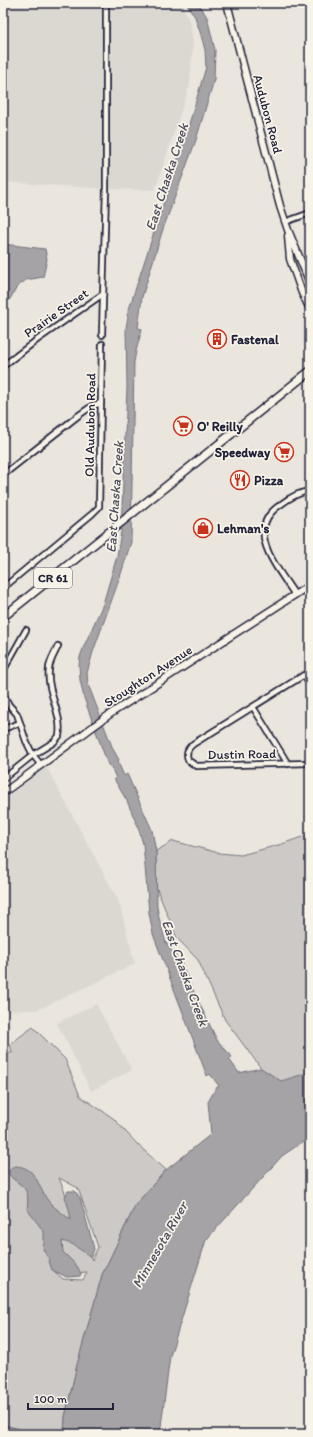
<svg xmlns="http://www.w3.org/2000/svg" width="313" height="1437" font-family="Itim,sans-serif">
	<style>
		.built { fill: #dbd8d2 }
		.green { fill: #cdc9c6; stroke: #787680; fill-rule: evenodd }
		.water { fill: #a6a3a6; stroke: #716f7b }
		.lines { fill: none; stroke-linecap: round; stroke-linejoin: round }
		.stream { stroke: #716f7b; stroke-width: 1.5 }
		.street-casing { stroke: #22223b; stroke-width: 8 }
		.secondary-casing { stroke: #22223b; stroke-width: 9 }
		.primary-casing { stroke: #22223b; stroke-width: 10 }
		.street { stroke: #f7f3e8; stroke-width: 4.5 }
		.secondary { stroke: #f7f3e8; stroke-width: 6 }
		.primary { stroke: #f7f3e8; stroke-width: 7 }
		.labels { text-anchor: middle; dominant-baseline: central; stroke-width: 3.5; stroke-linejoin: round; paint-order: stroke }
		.shield { fill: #f7f3e8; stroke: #62616f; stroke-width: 1 }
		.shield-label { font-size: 12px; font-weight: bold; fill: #22223b }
		.street-label { font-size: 13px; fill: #22223b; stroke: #f7f3e8 }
		.poi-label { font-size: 13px; font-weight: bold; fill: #22223b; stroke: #f7f3e8; text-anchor: start }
		.water-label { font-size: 14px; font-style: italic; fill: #504f60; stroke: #f7f3e8 }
	</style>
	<rect width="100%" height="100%" fill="#eae6de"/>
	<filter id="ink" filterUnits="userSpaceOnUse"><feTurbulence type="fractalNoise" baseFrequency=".025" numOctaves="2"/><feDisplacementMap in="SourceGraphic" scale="8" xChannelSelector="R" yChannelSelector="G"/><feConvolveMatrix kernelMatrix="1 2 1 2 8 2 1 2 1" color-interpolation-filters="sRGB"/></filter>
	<g filter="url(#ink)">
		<g class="built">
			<path d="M5,3H181L190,23L193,42L190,84L155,190L106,189L3,182V4Z"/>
			<path d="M46,766L119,902L135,964L37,1010L3,1011V800Z"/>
			<path d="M96,1004L132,1070L91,1091L57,1023Z"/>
		</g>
		<g class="green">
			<path d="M310,834V1076L279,1085L265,1074L255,1060L225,1020L198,960L177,938L156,887V851L173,841L219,853L241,855L282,844Z"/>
			<path d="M33,1027L65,1059L80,1096L113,1118L138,1145L166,1170L136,1204L102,1275L77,1365L65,1417L64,1434H3V1053H12L10,1044ZM59,1178L78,1188L98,1247L92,1260ZM55,1272L63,1274L87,1272L83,1280L63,1279Z"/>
		</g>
		<g class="water">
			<path d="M186,3H198L207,17L215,50L214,80L196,140L163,229L142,297L138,328L142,329L136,351L134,362L131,542L120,577L93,652L87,673L88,684L113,749L119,760L118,762L124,776L127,774L152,830L156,852L157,907L159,918L166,943L181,963L192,988L217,1040L232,1057L229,1059L239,1073L261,1068L281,1081L310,1072V1137L282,1156L206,1240L170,1356L160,1434H64L65,1417L77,1365L102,1275L136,1204L166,1170L211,1134L208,1102L216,1088L219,1086L210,1074L207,1076L153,934L149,913L143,844L138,827L127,801L114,779L116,778L111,767L108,765L84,698L80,680L79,665L80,657L84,646L103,604L117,556L121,532L127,387L126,328L128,316L127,315L187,131L206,67L205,50L201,35L195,17Z"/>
			<path d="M3,244L45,249L47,259L43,277L26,280L17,287L10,299L3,306Z"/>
			<path d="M14,1166C39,1166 37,1190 51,1204C57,1210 65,1215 71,1220L69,1209L65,1197L68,1191H75L80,1198L92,1241L94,1249L91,1257L72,1244L62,1241L63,1252L77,1266L81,1274L80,1276L67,1277L52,1270L48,1258L43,1249L44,1244V1232L27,1209C28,1201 29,1193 23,1187C19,1182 0,1174 14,1166Z"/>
		</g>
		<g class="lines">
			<path class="stream" d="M3,1425L38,1434L66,1430"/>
			<g class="street-casing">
				<g id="street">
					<path d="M285,222L310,213"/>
					<path d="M102,335L106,189V3"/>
					<path d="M3,366L37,340L103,294"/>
					<path d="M3,475L79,415L92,406L101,403"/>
					<path d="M3,588L92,514L99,507L102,344"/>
					<path d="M295,595C278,568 243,530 280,505C289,498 299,492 310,491"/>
					<path d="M3,671L26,630"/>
					<path d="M310,685L304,675L193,744C187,749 186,753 188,760L196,766L310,763"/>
					<path d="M3,694L9,705L17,714L26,741L33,755L41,765"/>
					<path d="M253,707L288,764"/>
					<path d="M3,729L20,723"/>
					<path d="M3,779L33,755L54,742L59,736C63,714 46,692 49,669C49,662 55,653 58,646"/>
				</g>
			</g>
			<g class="secondary-casing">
				<g id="secondary">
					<path d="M227,3L280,206L288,230L310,283"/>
					<path d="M3,4L5,3"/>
					<path d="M288,236L290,259L302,293L310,309"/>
					<path d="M3,793L113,712L310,585"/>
				</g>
			</g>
			<g class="primary-casing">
				<path id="primary" d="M3,617L310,371"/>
			</g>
			<use href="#street" class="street"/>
			<use href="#secondary" class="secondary"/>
			<use href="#primary" class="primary"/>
		</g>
	</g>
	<defs>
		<g id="building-ring" transform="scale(1)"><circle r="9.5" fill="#f7f3e8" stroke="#c8321e" stroke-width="1.5"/><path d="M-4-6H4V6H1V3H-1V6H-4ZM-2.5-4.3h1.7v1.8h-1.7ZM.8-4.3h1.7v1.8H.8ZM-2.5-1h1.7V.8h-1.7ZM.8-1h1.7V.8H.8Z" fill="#c8321e"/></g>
		<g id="supermarket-ring" transform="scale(1)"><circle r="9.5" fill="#f7f3e8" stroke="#c8321e" stroke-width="1.5"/><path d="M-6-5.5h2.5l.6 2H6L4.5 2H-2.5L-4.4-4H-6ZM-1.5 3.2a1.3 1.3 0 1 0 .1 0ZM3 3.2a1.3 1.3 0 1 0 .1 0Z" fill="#c8321e"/></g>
		<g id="restaurant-ring" transform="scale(1)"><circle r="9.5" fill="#f7f3e8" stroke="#c8321e" stroke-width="1.5"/><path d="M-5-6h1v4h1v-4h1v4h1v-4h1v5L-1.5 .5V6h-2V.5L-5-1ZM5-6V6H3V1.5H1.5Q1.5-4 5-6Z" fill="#c8321e"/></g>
		<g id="shop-ring" transform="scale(1)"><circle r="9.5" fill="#f7f3e8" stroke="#c8321e" stroke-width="1.5"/><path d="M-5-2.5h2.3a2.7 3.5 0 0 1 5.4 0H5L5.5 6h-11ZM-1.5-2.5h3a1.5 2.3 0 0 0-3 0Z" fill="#c8321e"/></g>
	</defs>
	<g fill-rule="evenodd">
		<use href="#building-ring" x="217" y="339"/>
		<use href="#supermarket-ring" x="183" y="426"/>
		<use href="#supermarket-ring" x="284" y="452"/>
		<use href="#restaurant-ring" x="240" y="480"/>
		<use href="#shop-ring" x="203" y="528"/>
	</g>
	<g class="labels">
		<rect class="shield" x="34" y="568" width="38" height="20" rx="3"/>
		<g class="shield-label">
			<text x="53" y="578">CR 61</text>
		</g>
		<g class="street-label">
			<text transform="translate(268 114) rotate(75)">Audubon Road</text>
			<text transform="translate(56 313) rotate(-35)">Prairie Street</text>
			<text transform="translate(90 425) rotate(-89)">Old Audubon Road</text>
			<text transform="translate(148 676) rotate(-33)">Stoughton Avenue</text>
			<text transform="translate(242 754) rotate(-1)">Dustin Road</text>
		</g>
		<g class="poi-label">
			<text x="231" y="339">Fastenal</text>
			<text x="197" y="426">O' Reilly</text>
			<text x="270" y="452" text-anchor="end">Speedway</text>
			<text x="254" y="480">Pizza</text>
			<text x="217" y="528">Lehman's</text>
		</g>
		<g class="water-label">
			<text transform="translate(167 177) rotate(-72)">East Chaska Creek</text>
			<text transform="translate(115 497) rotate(-86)">East Chaska Creek</text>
			<text transform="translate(185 973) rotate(70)">East Chaska Creek</text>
			<text transform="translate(160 1245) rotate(-60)">Minnesota River</text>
		</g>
	</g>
	<rect width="313" height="1437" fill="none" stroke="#f7f3e8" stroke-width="16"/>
	<rect x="8" y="8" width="297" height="1421" fill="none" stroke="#22223b" stroke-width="1.5" filter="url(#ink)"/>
	<path d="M28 1403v6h85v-6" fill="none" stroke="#22223b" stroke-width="2"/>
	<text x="34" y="1403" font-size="12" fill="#22223b" stroke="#f7f3e8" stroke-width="3" paint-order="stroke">100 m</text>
</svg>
